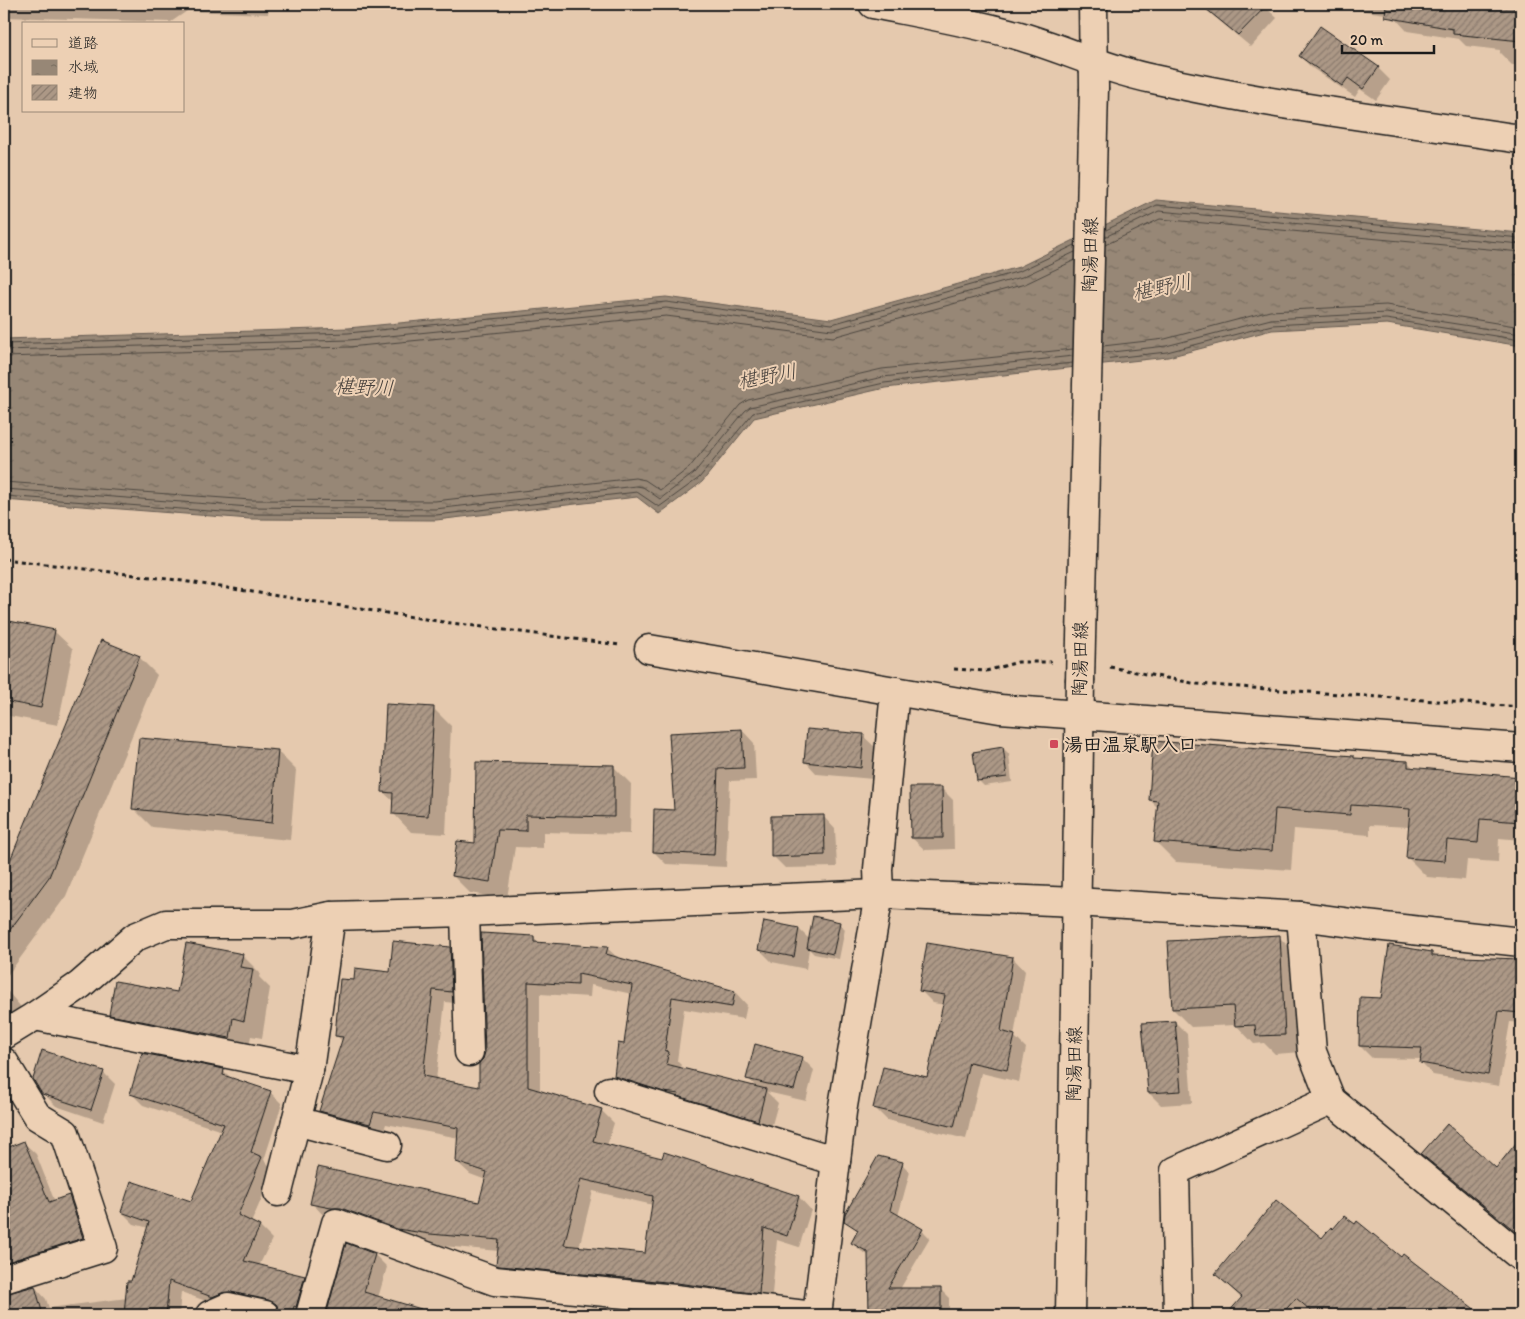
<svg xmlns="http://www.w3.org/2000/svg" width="1525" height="1319" font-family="Itim,'Klee One',sans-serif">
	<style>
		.water { fill: url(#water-ripples); stroke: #665c52 }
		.shadow { fill: #0003; fill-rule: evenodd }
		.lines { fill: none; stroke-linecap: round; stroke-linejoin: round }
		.shore { stroke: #4d4740; stroke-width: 1 }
		.building { fill: url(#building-hatch); stroke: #1c1c1c; fill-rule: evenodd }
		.minor-casing { stroke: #1c1c1c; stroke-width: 31 }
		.major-casing { stroke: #1c1c1c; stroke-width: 31 }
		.path { stroke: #1c1c1c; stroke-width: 3; stroke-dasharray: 4 4; stroke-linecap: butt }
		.minor { stroke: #edd0b4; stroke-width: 28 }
		.major { stroke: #edd0b4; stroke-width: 28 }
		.major-bridge-casing { stroke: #1c1c1c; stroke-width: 31; stroke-linecap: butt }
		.major-bridge { stroke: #edd0b4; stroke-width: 28 }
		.poi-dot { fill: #d1495b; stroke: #edd0b4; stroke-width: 2 }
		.labels { text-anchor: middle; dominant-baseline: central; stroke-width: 4; stroke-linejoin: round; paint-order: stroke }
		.street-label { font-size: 19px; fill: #1c1c1c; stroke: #edd0b4 }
		.poi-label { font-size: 19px; font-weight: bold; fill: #1c1c1c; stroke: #edd0b4; text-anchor: start }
		.water-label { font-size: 20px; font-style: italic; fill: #47413c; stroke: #edd0b4 }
	</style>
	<defs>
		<pattern id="water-ripples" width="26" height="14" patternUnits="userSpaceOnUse" patternTransform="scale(1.25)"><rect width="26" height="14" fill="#978776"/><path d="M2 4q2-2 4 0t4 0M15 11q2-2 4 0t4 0" fill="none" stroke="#7a6e60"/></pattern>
		<pattern id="building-hatch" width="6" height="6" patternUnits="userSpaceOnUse" patternTransform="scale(1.25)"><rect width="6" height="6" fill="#ac9886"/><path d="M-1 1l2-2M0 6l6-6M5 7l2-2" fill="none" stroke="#8b7b6d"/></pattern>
	</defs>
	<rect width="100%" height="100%" fill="#e5c9ae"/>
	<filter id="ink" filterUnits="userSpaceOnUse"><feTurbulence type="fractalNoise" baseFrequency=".02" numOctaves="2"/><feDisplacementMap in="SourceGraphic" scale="10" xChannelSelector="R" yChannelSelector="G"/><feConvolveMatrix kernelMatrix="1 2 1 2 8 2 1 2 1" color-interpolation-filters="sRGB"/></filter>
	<g filter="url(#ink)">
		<path class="water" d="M1156,200L1521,233V346L1387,324L1272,330L1168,357L885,388L754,418L702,482L659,514L637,497L436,520L250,519L4,500V339L348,328L666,297L831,319L1019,267Z"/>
		<g class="shadow">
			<path d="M4,4H269L268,14L187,11L171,22L4,17Z"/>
			<path d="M1199,4H1262L1277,18L1251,47Z"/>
			<path d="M1345,4H1395L1393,15L1350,9Z"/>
			<path d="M1398,4H1521V65H1512L1500,53V50L1466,46L1459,39L1407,31L1395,18Z"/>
			<path d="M1320,27L1378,68L1390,80L1376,100L1360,89L1355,97L1312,68L1300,56Z"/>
			<path d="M4,621L54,631L73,649L58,725L4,715Z"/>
			<path d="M139,657L157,675L66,896L4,980V870L7,872Z"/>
			<path d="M433,708L451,726L446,834L411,832L393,813L394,802L383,792Z"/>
			<path d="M742,730L754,743L756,780L730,781L726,867L666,864L654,852L675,811Z"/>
			<path d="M863,736L876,748L873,779L817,774L805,761Z"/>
			<path d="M140,739L278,752L296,770L290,840L152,827L134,809Z"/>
			<path d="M1003,748L1009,754L1012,782L984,786L979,781Z"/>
			<path d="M1353,757L1356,760L1408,762L1414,769L1521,778V840L1499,838L1498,862L1467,860L1465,880L1427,877L1407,857L1410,827L1370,825V835L1294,829L1291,870L1176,862L1156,842L1158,808L1150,800Z"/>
			<path d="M477,763L614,767L631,784L630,834L543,832V848L515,847L507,899L470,893L453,876L476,845Z"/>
			<path d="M941,788L953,800L954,849L925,850L912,838Z"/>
			<path d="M823,816L835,829L837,867L785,868L773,856Z"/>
			<path d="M765,922L799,929L810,940L839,923L845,929L839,959L814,954L809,949L806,969L772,962L760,950Z"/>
			<path d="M533,937L540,943L607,948L618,958L735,992L747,1005L744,1019L684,1009L677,1061L681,1065L680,1069L757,1088L748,1078L802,1058L814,1070L806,1101L767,1092L778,1103L770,1132L627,1088L615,1076L625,1045L632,994L591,985L590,997L540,994V1092L601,1110L614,1123L607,1146L799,1197L811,1210L799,1247L777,1240L771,1305L510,1277L497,1264L499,1251L442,1246L411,1241L324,1216L312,1203L480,1204L486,1180L470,1174L457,1162L459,1138L386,1124L382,1136L333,1123L321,1111L343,1042L336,1035L355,982L391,974L450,948L462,960L464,1004L445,1002L436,1080L481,1088L484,1060ZM593,1191L653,1205L646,1255L579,1248Z"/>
			<path d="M1279,937L1297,955L1302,1052L1275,1054L1264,1043L1254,1044L1236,1025L1191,1027L1173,1009Z"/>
			<path d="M1432,953L1436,957L1521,960V1023L1510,1022L1499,1086L1433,1075L1421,1063L1422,1059L1372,1058L1360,1046L1382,999Z"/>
			<path d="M242,955L260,973L259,977L270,988L262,1038L251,1036L247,1056L129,1032L110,1014L178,994Z"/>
			<path d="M1013,958L1025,971L1014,1036L1026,1048L1019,1082L981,1073L966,1139L887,1120L875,1108L928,1079L945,1005L933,1003L921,991Z"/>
			<path d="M4,987L31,1019L4,1038Z"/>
			<path d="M1175,1022L1187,1034L1192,1103L1161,1105L1149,1093Z"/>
			<path d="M223,1070L232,1079L270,1092L282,1104L264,1160L274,1170L251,1223L260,1227L272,1239L259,1266L304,1278L316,1289L309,1315H286L281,1311L244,1303L225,1308L181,1292L179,1315H4V1295L35,1287L46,1299L49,1308L127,1298L149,1228L134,1224L122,1212L192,1203L222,1131L143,1105L131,1093Z"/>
			<path d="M103,1072L115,1084L103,1122L56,1106L43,1093Z"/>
			<path d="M23,1142L36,1154L55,1202L69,1197L81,1209L94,1250L4,1282V1150Z"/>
			<path d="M1516,1146L1521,1151V1237L1437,1168L1423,1153L1496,1170Z"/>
			<path d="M902,1164L910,1172L898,1216L922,1230L930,1238L900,1289H940L949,1298V1315H870V1256L861,1251L853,1243L859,1232L846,1221Z"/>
			<path d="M1322,1240L1401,1259L1403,1256L1480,1315H1228L1242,1299L1216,1274Z"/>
			<path d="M347,1245L375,1255L387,1267L378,1298L399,1304L410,1315H327Z"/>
			<path d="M615,1310L662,1315H614Z"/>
		</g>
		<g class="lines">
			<g class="shore">
				<path d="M1106,230L1157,205L1521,238"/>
				<path d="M1105,237L1159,211L1521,244"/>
				<path d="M1105,245L1160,219L1521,252"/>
				<path d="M4,344L348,333L666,302L832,324L1020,271L1075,245"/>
				<path d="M1103,346L1165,339L1270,311L1386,305L1521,327"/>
				<path d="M4,350L349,340L666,308L832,330L1022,277L1075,252"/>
				<path d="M1103,353L1166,346L1271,319L1386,313L1521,334"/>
				<path d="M4,357L349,347L666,316L833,337L1025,284L1075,260"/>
				<path d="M1103,359L1167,352L1272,325L1386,319L1521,340"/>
				<path d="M4,482L251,500L435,501L635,478L645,480L660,490L689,468L740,405L748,400L882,369L1073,349"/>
				<path d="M4,489L250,507L435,509L636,486L643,487L660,499L694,473L745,411L750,407L883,377L1073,356"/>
				<path d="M4,496L250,514L436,515L637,492L659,507L699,478L753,413L884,383L1073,363"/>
			</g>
		</g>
		<g class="building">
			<path d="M1200,4H1268L1238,35Z"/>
			<path d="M1386,4H1521V41L1453,34V29L1385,17Z"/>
			<path d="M1320,26L1379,67L1363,89L1348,78L1342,86L1299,56Z"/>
			<path d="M4,620L55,630L41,708L4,701Z"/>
			<path d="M101,640L140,656L49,877L4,938V875Z"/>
			<path d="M386,704L434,707L428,816L392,814L393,793L382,792Z"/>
			<path d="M742,729L744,768L718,769L714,855L653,852L654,809L674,810L669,733Z"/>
			<path d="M807,729L864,734L861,768L804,762Z"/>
			<path d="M139,738L278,750L272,823L132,809Z"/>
			<path d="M1153,741L1354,756V758L1408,761V767L1521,777V822L1480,819L1478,843L1447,840L1445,861L1406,858L1410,809L1351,805L1350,815L1275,809L1272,851L1154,842L1158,801L1149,800Z"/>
			<path d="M1003,747L1007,777L977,781L973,752Z"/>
			<path d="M476,762L614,765V817L526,815V831L498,830L490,882L452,876L457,841L475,843Z"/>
			<path d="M910,787H942L943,838H911Z"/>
			<path d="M824,815L825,855L771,857V816Z"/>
			<path d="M813,916L840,922L833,954L807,948Z"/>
			<path d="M764,921L799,928L794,957L758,950Z"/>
			<path d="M481,933L534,936V942L608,947L606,954L735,991L732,1007L672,997L665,1050L669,1052L666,1064L766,1089L758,1121L678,1096L679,1094L664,1092L614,1076L618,1043L624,1044L632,985L578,974V985L528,982V1087L602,1109L593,1141L662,1158L664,1152L799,1196L787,1236L764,1228L759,1294L677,1283L499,1266L496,1265L499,1240L430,1234L397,1229L341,1208H331L310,1204L318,1167L479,1202L487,1172L456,1162L458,1128L374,1112L370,1124L319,1111L343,1037L335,1036L340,979L354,980L355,968L390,972L393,941L450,947L452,992L433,990L423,1076L479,1087V1063L483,1059L485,1052ZM581,1179L653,1196L645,1253L564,1245Z"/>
			<path d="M1280,935L1285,1035L1256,1036L1255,1025L1235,1026L1233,1006L1172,1009L1168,941Z"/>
			<path d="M186,943L243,954L240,967L253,969L244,1021L233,1018L230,1038L109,1015L115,981L177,992Z"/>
			<path d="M927,943L1013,957L1001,1031L1015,1035L1007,1070L969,1062L954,1127L873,1108L883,1067L927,1077L945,995L919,991Z"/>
			<path d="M1389,945L1432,952V956L1521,959V1013L1499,1011L1488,1075L1420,1063L1422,1048L1359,1046L1360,997L1381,998Z"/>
			<path d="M1175,1021L1181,1091L1148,1093L1142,1023Z"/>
			<path d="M755,1044L803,1057L794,1090L746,1079Z"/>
			<path d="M42,1050L104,1071L91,1110L42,1094L33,1079Z"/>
			<path d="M142,1053L224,1069L223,1075L271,1091L251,1152L262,1157L238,1215L260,1226L244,1261L305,1276L296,1307L294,1306L292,1314L280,1311L276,1304L268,1300L231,1292L222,1293L212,1297L169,1281L166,1315H124L127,1281H131L149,1222L121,1212L131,1181L191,1201L224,1124L130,1094Z"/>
			<path d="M1447,1124L1496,1168L1521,1137V1236L1421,1154Z"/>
			<path d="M24,1141L49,1202L69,1195L83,1238L4,1263V1149Z"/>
			<path d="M878,1156L903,1162L890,1210L923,1229L888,1288H941V1315H869L868,1252L851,1243L858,1230L844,1221L845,1214Z"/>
			<path d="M1276,1200L1322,1238L1331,1227L1333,1229L1344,1216L1355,1224L1357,1221L1401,1257L1403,1254L1482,1315H1316L1296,1298L1281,1315H1226L1242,1297L1215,1274Z"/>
			<path d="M346,1243L375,1254L364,1292L421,1309L420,1315H326Z"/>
			<path d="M35,1286L43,1315H4V1294Z"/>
		</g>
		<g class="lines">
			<g class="minor-casing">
				<g id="minor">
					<path d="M873,4C918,13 964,21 1009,33C1058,46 1104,69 1153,79C1274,106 1398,121 1521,139"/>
					<path d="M649,649L1000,709L1521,748"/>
					<path d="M465,912L469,1052"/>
					<path d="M1301,916L1312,1052L1331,1100L1521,1257"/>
					<path d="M35,1016L309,1070L331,916"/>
					<path d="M4,1035L35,1016L80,985L135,937L166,924H292L331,916L465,912L879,894L1076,902L1301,916L1366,925L1521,942"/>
					<path d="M4,1062L37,1116L65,1133L103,1248L4,1279"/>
					<path d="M609,1091L836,1161"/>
					<path d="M296,1121L387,1145"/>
					<path d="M278,1192L309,1070"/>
					<path d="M210,1315L228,1307L265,1315"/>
					<path d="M310,1315L336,1223L495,1281L675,1299L805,1315"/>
					<path d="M817,1315L842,1112L879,894L878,869L895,691"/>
					<path d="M1178,1315L1175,1171L1331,1100"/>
				</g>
			</g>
			<g class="major-casing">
				<g id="major">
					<path d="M1093,4L1094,88"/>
					<path d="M1070,1315L1080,681"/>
				</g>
			</g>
			<g class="path">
				<path d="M4,559L176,580L444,622L620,645"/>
				<path d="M1110,667L1197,684L1521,707"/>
				<path d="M954,669L986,671L1018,662H1051"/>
			</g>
			<use href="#minor" class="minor"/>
			<use href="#major" class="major"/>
			<g class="major-bridge-casing">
				<path id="major-bridge" d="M1080,681L1094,88"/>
			</g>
			<use href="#major-bridge" class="major-bridge"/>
		</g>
	</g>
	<rect class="poi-dot" x="1049" y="739" width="10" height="10" rx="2.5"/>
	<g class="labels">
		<g class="street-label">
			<text transform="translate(1090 255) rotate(-89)">陶湯田線</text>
			<text transform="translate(1080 659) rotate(-89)">陶湯田線</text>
			<text transform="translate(1074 1064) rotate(-89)">陶湯田線</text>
		</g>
		<g class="poi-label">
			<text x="1064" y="744">湯田温泉駅入口</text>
		</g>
		<g class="water-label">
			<text transform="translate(1162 287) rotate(-12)">椹野川</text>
			<text transform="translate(767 376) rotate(-11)">椹野川</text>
			<text transform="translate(364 387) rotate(2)">椹野川</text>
		</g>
	</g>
	<rect width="1525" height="1319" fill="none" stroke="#edd0b4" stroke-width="20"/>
	<rect x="10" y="10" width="1505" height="1299" fill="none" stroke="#1c1c1c" stroke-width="2" filter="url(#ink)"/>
	<rect x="22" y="22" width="162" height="90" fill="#edd0b4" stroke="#998877"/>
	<rect x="32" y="39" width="25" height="8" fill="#edd0b4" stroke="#998877"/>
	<text x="68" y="48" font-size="15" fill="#1c1c1c">道路</text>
	<rect x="32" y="60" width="25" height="15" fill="url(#water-ripples)" stroke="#998877"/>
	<text x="68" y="72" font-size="15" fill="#1c1c1c">水域</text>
	<rect x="32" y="85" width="25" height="15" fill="url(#building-hatch)" stroke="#998877"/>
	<text x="68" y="98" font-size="15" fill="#1c1c1c">建物</text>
	<path d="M1342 45v8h92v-8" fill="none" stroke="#1c1c1c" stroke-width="2.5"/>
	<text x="1350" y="45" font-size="15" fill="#1c1c1c" stroke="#edd0b4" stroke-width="4" paint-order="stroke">20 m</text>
</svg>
